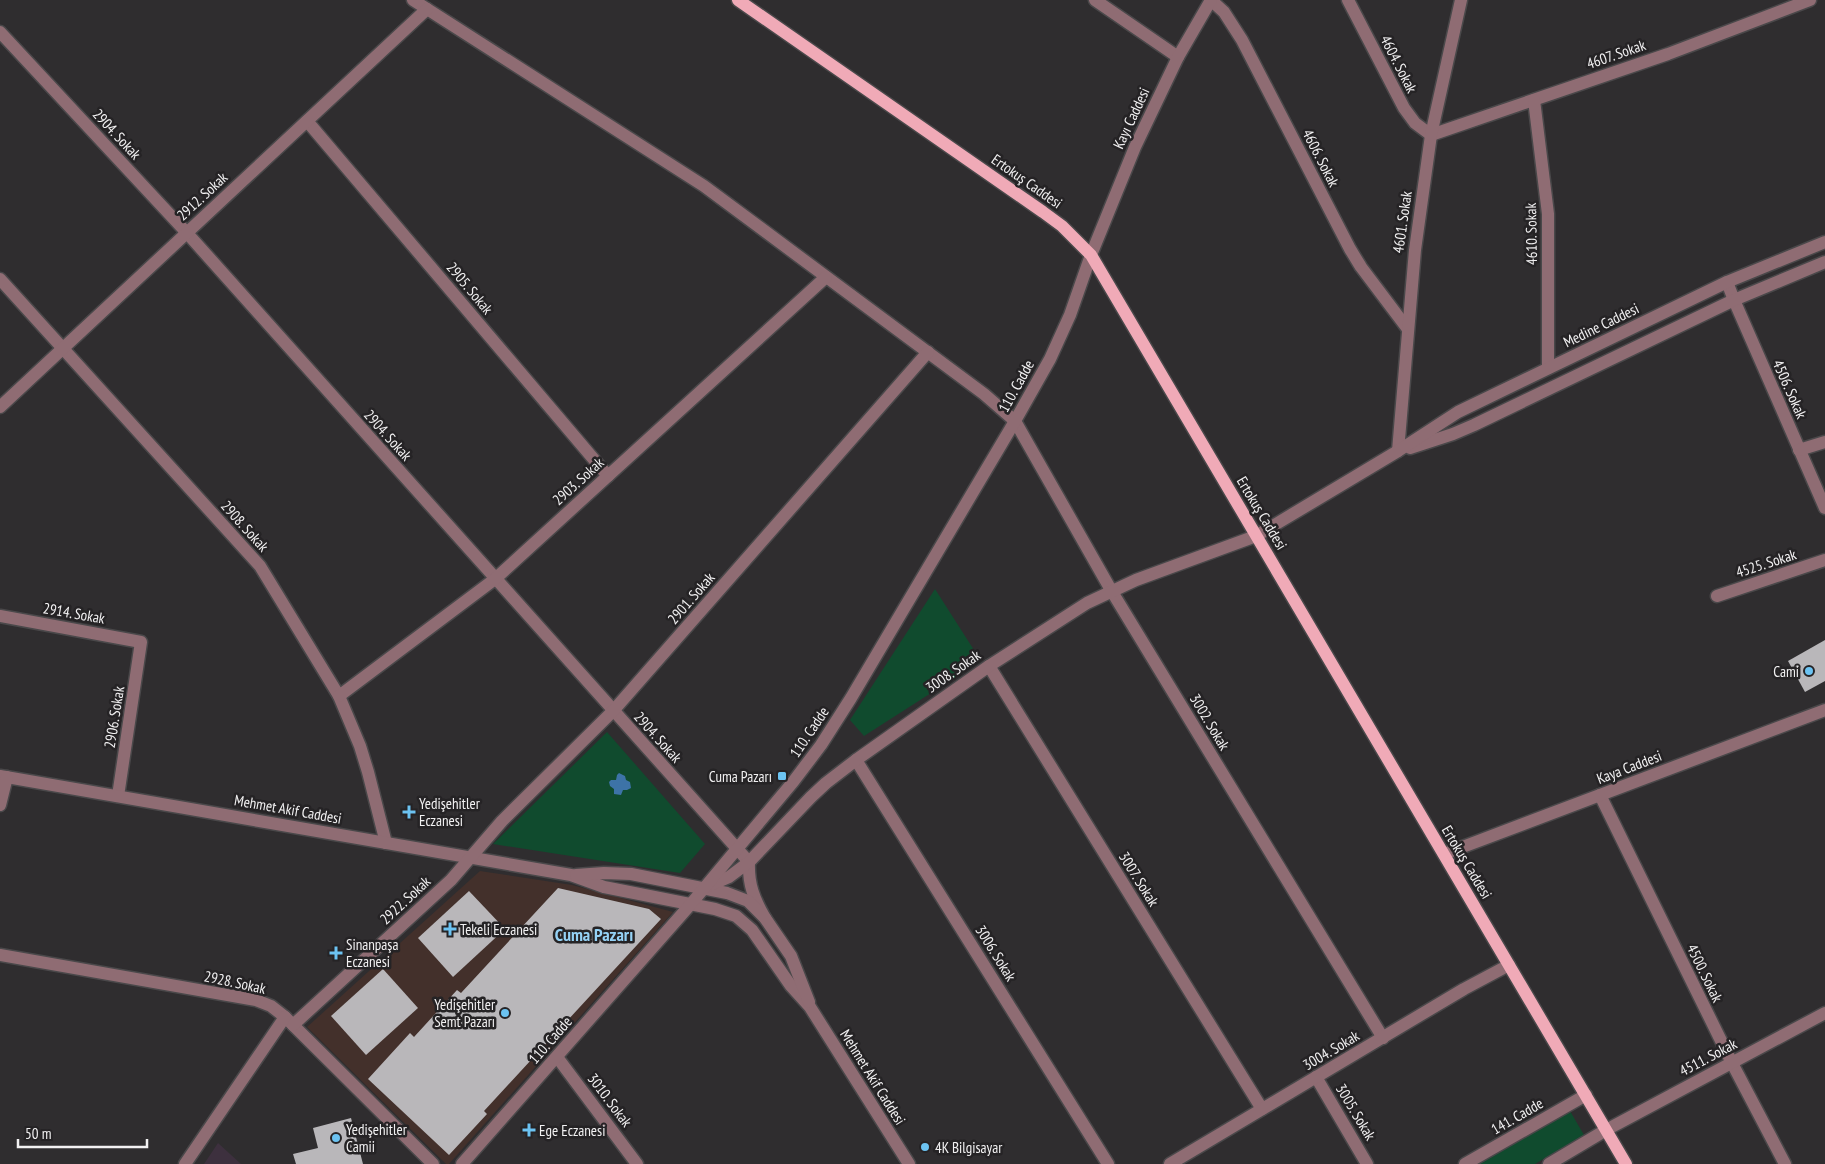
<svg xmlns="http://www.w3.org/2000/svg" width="1825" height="1164" font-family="'PT Sans Narrow',sans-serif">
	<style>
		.commercial { fill: #43302b }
		.education { fill: #3d303e }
		.green { fill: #104b2e }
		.water { fill: #3d73a7 }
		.building { fill: #b9b7ba }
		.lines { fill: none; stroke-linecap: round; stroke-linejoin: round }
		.minor-casing { stroke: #4a484a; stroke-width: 15 }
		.major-casing { stroke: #4a484a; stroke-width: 15 }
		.minor { stroke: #8f6c73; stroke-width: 12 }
		.major { stroke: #f0aab7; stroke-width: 12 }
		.poi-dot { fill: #6cc3f2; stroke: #252325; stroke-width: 2 }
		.labels { text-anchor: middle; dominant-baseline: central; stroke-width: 5; stroke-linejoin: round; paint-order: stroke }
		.street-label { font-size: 15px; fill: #f2f1f2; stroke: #252325 }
		.poi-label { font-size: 15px; fill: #f2f1f2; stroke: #252325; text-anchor: start }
		.quarter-label { font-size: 18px; font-weight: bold; fill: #95d2f6; stroke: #252325 }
	</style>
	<rect width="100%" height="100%" fill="#2f2d2f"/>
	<path class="commercial" d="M480,871L572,885L673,912L449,1164H446L307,1027Z"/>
	<path class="education" d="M218,1143L241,1164H204Z"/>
	<g class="green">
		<path d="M935,589L981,661L864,736L850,720Z"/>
		<path d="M607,732L705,844L680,873L493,844Z"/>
		<path d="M1570,1111L1584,1135L1535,1164H1480Z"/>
	</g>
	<path class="water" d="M619,773L625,776L626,780L630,782L631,788L627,790H623L621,795L614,794V789L610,786L609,782L611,780H616L617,775Z"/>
	<g class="building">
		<path d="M1825,640V681L1805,692L1788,661Z"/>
		<path d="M558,888L649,909L661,919L484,1111L487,1114L449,1155L368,1079L410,1033L414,1037L457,990L461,993Z"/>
		<path d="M469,891L505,929L453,977L418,938Z"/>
		<path d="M383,969L418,1008L366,1055L331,1016Z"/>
		<path d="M351,1118L363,1164H296L293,1154L318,1148L313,1128Z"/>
	</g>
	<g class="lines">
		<g class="minor-casing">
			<g id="minor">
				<path d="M413,0L704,186L984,394L1015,421L1111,590L1383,1038"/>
				<path d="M1095,0L1178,57"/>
				<path d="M1211,0L1224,12L1242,40L1350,249L1361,267L1407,328"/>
				<path d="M1348,0L1404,108L1415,123L1431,135L1668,54L1810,0"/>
				<path d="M0,32L187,233L749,862C748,884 754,899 765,918"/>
				<path d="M1534,100L1548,214V368"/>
				<path d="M307,121L608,476"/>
				<path d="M0,279L260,566L339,696L360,746L368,772L386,843"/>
				<path d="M1727,282L1734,300L1825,508"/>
				<path d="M0,407L427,9"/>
				<path d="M1410,448L1453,434L1474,425L1734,300L1825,262"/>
				<path d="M1799,450L1825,442"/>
				<path d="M1398,451L1415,250L1431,135L1461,0"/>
				<path d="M1717,596L1825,560"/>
				<path d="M0,616L141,642L118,796"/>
				<path d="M989,666L1262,1109"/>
				<path d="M339,696L495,579L826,277"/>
				<path d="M856,760L1108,1164"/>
				<path d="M0,776L571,875L604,887L715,909L736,916L752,930L791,986L810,1007L909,1164"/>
				<path d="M1600,795L1732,1063L1785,1164"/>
				<path d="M0,805L7,777"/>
				<path d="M1444,854L1825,710"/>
				<path d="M576,875L604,873L631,874L727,893L748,901L765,918L791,956L809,1002"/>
				<path d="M706,887L729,877L749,862L811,797L826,783L856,760L989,666L1087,603L1136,580L1256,536L1398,451L1458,412L1727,282L1825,242"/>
				<path d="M0,955L256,1000L271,1006L285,1017L433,1164"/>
				<path d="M293,1025L451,880L502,821L613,711L928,352"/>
				<path d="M557,1057L637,1164"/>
				<path d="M1316,1077L1367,1164"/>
				<path d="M185,1164L285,1017"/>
				<path d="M462,1164L690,905L793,782L821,745L851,698L1015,421L1050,359L1070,315L1091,255L1135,147L1178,57L1211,0"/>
				<path d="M1170,1164L1464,989L1509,965"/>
				<path d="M1465,1164L1586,1095"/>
				<path d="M1549,1164L1606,1130L1825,1013"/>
			</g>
		</g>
		<g class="major-casing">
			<path id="major" d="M738,0L1043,212L1062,226L1091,255L1626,1164"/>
		</g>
		<use href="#minor" class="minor"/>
		<use href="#major" class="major"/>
	</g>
	<g class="poi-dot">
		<circle cx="1809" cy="671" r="5"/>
		<rect x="777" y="771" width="10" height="10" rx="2.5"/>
		<path d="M406.5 804.5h5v5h5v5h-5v5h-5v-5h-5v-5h5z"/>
		<path d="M447.5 921.5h5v5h5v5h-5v5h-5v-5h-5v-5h5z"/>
		<path d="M333.5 945.5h5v5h5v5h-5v5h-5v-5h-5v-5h5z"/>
		<circle cx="505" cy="1013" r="5"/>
		<path d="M526.5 1122.5h5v5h5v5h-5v5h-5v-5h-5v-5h5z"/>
		<circle cx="336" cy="1138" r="5"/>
		<circle cx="925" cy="1147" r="5"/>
	</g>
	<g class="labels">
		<g class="street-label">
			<text transform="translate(1616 54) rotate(-19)">4607. Sokak</text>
			<text transform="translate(1399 64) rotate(63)">4604. Sokak</text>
			<text transform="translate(1131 118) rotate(-65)">Kayı Caddesi</text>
			<text transform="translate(117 134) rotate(47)">2904. Sokak</text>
			<text transform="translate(1321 158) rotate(63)">4606. Sokak</text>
			<text transform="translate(1027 181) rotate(35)">Ertokuş Caddesi</text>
			<text transform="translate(202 196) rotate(-43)">2912. Sokak</text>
			<text transform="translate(1402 222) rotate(-82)">4601. Sokak</text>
			<text transform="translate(1531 234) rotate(-91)">4610. Sokak</text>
			<text transform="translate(470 288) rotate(50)">2905. Sokak</text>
			<text transform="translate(1601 325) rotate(-26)">Medine Caddesi</text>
			<text transform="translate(1016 386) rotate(-61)">110. Cadde</text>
			<text transform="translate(1790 389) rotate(66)">4506. Sokak</text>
			<text transform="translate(388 435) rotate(48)">2904. Sokak</text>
			<text transform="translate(578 481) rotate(-42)">2903. Sokak</text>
			<text transform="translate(1262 513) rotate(59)">Ertokuş Caddesi</text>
			<text transform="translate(245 526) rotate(48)">2908. Sokak</text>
			<text transform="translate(1766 563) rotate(-18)">4525. Sokak</text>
			<text transform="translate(691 598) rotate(-49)">2901. Sokak</text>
			<text transform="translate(74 613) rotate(10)">2914. Sokak</text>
			<text transform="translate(953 671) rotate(-35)">3008. Sokak</text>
			<text transform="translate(114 717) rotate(-81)">2906. Sokak</text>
			<text transform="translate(1210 722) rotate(59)">3002. Sokak</text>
			<text transform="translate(809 732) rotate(-56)">110. Cadde</text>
			<text transform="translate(658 737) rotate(48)">2904. Sokak</text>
			<text transform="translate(1629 767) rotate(-21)">Kaya Caddesi</text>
			<text transform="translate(288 809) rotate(10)">Mehmet Akif Caddesi</text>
			<text transform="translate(1467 862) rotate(59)">Ertokuş Caddesi</text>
			<text transform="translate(1139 879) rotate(58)">3007. Sokak</text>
			<text transform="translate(405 900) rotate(-43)">2922. Sokak</text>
			<text transform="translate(996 953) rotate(58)">3006. Sokak</text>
			<text transform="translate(1705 973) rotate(64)">4500. Sokak</text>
			<text transform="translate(235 982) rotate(12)">2928. Sokak</text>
			<text transform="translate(550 1040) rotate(-49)">110. Cadde</text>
			<text transform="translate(1331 1050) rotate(-31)">3004. Sokak</text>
			<text transform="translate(1708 1057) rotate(-28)">4511. Sokak</text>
			<text transform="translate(873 1077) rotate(58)">Mehmet Akif Caddesi</text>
			<text transform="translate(610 1100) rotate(53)">3010. Sokak</text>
			<text transform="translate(1356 1112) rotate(59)">3005. Sokak</text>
			<text transform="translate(1517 1116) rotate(-30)">141. Cadde</text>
		</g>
		<g class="poi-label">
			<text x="1799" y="671" text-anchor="end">Cami</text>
			<text x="772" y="776" text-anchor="end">Cuma Pazarı</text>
			<text x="419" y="803">Yedişehitler<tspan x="419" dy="17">Eczanesi</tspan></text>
			<text x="460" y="929">Tekeli Eczanesi</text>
			<text x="346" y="944">Sinanpaşa<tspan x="346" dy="17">Eczanesi</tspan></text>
			<text x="495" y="1004" text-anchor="end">Yedişehitler<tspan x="495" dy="17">Semt Pazarı</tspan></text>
			<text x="346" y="1129">Yedişehitler<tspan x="346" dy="17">Camii</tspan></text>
			<text x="539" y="1130">Ege Eczanesi</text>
			<text x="935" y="1147">4K Bilgisayar</text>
		</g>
		<g class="quarter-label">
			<text x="594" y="934">Cuma Pazarı</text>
		</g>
	</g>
	<path d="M18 1139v8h129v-8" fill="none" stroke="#f2f1f2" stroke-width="2.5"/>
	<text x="25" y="1139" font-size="15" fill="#f2f1f2" stroke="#252325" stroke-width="4" paint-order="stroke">50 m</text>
</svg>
